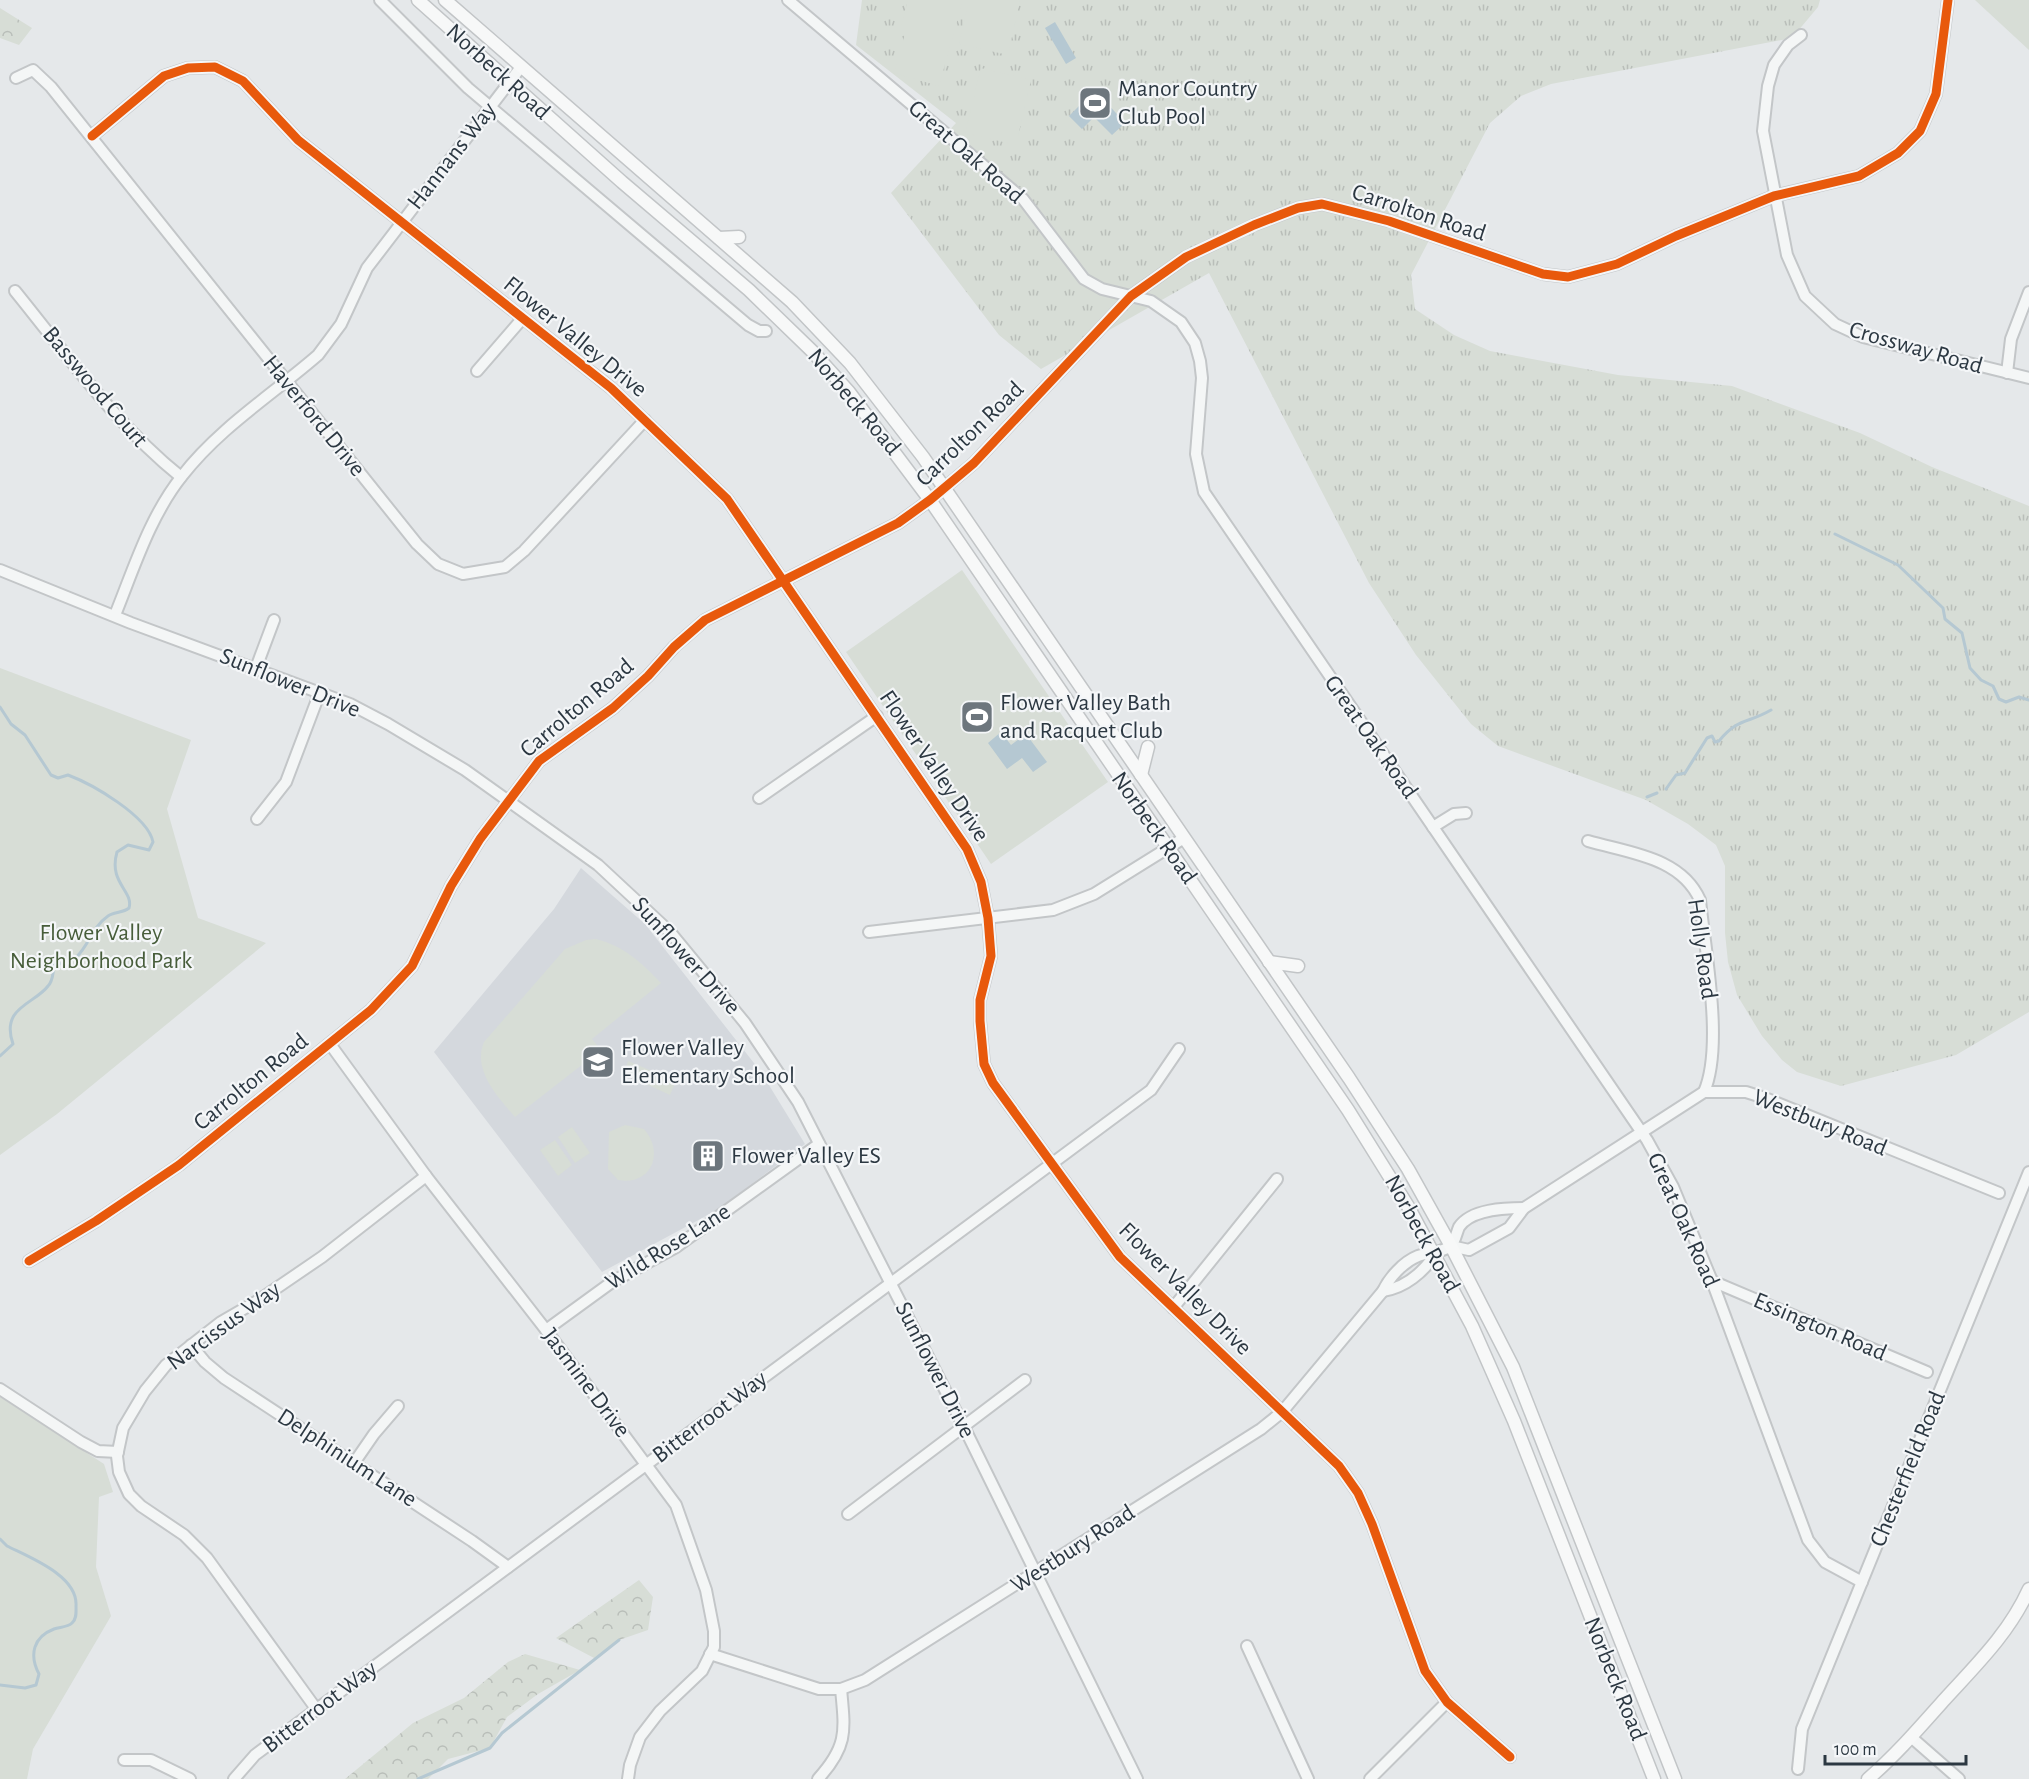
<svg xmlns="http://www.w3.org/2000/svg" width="2029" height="1779" font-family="'Alegreya Sans',sans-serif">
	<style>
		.built { fill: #d4d8dd }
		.grass { fill: url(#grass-tufts) }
		.forest { fill: url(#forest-crowns) }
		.park { fill: #d7ddd6 }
		.water { fill: #b5c8d2 }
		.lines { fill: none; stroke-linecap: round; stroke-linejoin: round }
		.stream { stroke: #b5c8d2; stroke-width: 3 }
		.minor-casing { stroke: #c3c6c8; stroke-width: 14 }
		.major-casing { stroke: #c2c5c7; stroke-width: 15 }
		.minor { stroke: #f4f6f6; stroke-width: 10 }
		.major { stroke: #f7f8f8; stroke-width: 12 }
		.cycleway-casing { stroke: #f4f6f8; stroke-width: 13 }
		.cycleway { stroke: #e8590c; stroke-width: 9 }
		.labels { text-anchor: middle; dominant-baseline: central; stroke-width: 4.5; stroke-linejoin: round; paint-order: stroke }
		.street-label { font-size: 24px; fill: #2c3842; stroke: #f4f6f8 }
		.poi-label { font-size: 24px; fill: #2c3842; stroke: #f4f6f8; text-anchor: start }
		.park-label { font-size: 24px; fill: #475d3a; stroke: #f4f6f8 }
	</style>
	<defs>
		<pattern id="grass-tufts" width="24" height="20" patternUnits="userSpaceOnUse" patternTransform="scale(1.5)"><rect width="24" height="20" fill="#d7ddd6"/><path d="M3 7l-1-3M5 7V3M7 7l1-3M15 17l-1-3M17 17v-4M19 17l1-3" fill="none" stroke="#b9beb9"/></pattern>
		<pattern id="forest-crowns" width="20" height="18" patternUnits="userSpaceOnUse" patternTransform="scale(1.5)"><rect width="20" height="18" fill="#d7ddd6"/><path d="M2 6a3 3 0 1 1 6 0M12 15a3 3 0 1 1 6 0" fill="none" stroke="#b9beb9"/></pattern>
	</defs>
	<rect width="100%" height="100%" fill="#e5e8ea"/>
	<path class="built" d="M581,868L645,924L761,1072L805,1144L717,1210L602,1272L434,1052L554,909Z"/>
	<path class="grass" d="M862,0H1820L1818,7L1792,38L1551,84L1521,96L1490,123L1411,275L1415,309L1454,335L1490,351L1618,375L1732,386L1860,433L1932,467L2029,506V1012L1956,1055L1841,1086L1797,1072L1782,1060L1762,1036L1737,995L1728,962L1725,933V866L1716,845L1688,824L1646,800L1498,746L1471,724L1416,655L1369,583L1209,273L1041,369L999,335L891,193L956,123L856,45Z"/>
	<g class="forest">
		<path d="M0,8L32,28L19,45L0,38Z"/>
		<path d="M639,1580L653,1597L648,1630L619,1640L596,1659L556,1638Z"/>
		<path d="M525,1654L580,1670L538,1694L507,1717L490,1748L448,1759L428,1779H345L413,1723L464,1698L508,1662Z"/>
	</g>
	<g class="park">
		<path d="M908,0H963L939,86L894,73L906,30L901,26Z"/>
		<path d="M969,0H1020L1008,55L959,44Z"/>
		<path d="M1975,0H2029V50Z"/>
		<path d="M981,68L1031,80L1016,145L965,133Z"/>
		<path d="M962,570L1108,782L991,864L846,652Z"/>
		<path d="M0,668L191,740L167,809L198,918L266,943L57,1114L0,1155Z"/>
		<path d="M596,939C624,946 642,963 661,983L592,1039L601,1050L515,1117C498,1097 472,1070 484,1042L565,949L586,940Z"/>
		<path d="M628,1061L676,1081L670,1095L624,1074Z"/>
		<path d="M625,1125L644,1129C665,1153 651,1186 618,1180L608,1169L609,1132Z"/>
		<path d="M572,1127L590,1153L575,1163L558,1137Z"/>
		<path d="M555,1140L572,1165L558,1176L540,1150Z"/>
		<path d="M0,1397L104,1464L113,1492L99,1497L96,1567L111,1616L33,1749L27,1779H0Z"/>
	</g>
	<g class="water">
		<path d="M1055,22L1076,58L1066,64L1045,28Z"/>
		<path d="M1095,90L1125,123L1112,135L1094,117L1082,129L1069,116Z"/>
		<path d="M1001,732L1011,745L1026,734L1047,762L1033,772L1022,758L1007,769L988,743Z"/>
	</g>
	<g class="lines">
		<g class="stream">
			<path d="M1835,534L1898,565L1943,608L1945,619L1962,633L1970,668L1981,680L1993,686L1999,699L2006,702L2019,697L2029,700"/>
			<path d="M0,707L11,724L25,735L51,775L58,778L68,775C92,784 148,816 153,842L149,850L128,845L117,852C108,883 134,891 129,908C123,913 114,912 108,916C85,932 88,964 55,964C52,972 54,980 48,986C35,1004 0,1007 13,1044L0,1056"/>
			<path d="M1666,789L1676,775L1685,773L1707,738L1712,736L1715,742L1719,741C1739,717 1747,724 1771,710"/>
			<path d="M1647,797L1657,793"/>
			<path d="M0,1539L7,1546C31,1558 78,1576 76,1606C76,1612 77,1619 72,1623C68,1627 60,1627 54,1629C33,1637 29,1655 39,1674L36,1685L25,1688L0,1685"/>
			<path d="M418,1779L490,1748L502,1733L619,1640"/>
		</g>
		<g class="minor-casing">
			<g id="minor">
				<path d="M380,0L468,88L748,325L759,331H766"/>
				<path d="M788,0L1023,199L1084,279L1102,289L1151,301L1181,322L1195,343L1200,361L1202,378L1196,454L1204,492L1647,1140L1673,1187L1712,1281L1808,1540L1825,1562L1862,1582"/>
				<path d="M1801,35L1788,45L1774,65L1768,86L1763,131L1787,255L1805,296L1835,324L1863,337L2029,378"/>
				<path d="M16,78L33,70L51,87L417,544L438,564L463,574L505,567L524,551L645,420"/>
				<path d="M92,136L164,76L188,68L215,67L243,81L298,140L611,388L727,499L967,849L981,882L988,918L991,956L980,1000V1021L984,1064L993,1083L1120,1257L1339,1466L1358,1493L1372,1524L1425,1671L1447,1702L1510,1757"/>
				<path d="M15,291C67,355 116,425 181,477"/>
				<path d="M477,371L522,319"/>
				<path d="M2007,373L2011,339L2029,292"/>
				<path d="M0,570L131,623L350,704L388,724L465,770L598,865L670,932L745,1023L798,1102L964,1427L1137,1779"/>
				<path d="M115,615C134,568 150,516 182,476C219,428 272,395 318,355L341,324L367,268L521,67"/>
				<path d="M256,668L274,620"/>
				<path d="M759,798L877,716"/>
				<path d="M257,819L286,782L320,692"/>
				<path d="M1433,827L1454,814L1466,813"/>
				<path d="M1588,841C1629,853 1681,857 1700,900C1705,951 1724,1046 1704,1092"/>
				<path d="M869,932L1053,910L1094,894L1184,838"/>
				<path d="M330,1044L426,1176L546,1330L676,1505L706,1590L714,1631V1647L702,1671L660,1711L640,1737L630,1765L628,1779"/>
				<path d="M1451,1246L1469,1250L1509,1228L1524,1208L1704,1092H1746L1765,1098L1999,1193"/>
				<path d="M29,1261L96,1221L179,1165L371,1010L412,966L451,886L480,839L539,761L613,708L648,676L674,647L705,620L898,523L930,500L974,463L1131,296L1186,257L1254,225L1298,208L1322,204L1389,221L1543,274L1568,277L1617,264L1676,236L1774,196L1859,176L1898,153L1920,131L1936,94L1948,0"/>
				<path d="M1712,1281L1927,1372"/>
				<path d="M1383,1291C1405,1288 1423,1272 1435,1255"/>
				<path d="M1173,1308L1277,1179"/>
				<path d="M546,1330L612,1282L676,1247L819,1144"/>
				<path d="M191,1345L205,1362L224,1378L472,1541L508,1567"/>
				<path d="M0,1389L81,1442L98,1451L118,1452"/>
				<path d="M354,1463L374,1434L398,1406"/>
				<path d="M848,1514L1025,1380"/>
				<path d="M1247,1646L1308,1779"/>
				<path d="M710,1654L819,1689H841L865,1680L1261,1429L1282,1412L1383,1291C1389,1278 1403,1262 1418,1256C1429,1252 1438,1254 1449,1247C1455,1243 1456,1234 1459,1227C1471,1209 1505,1208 1524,1208"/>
				<path d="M317,1710L207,1558L184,1535L141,1506L129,1494L119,1472L117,1456L123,1428L145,1391L166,1365L221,1322L259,1300L322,1257L426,1176"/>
				<path d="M1911,1737L1959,1779"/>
				<path d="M124,1760H151L190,1779"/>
				<path d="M1798,1769L1802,1729L2029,1172"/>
				<path d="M234,1779L255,1755L1151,1090L1179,1049"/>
				<path d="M818,1779C848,1746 845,1731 841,1689"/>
				<path d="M1370,1779L1447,1702"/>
			</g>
		</g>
		<g class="major-casing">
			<g id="major">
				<path d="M418,0L622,182L749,290L812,351L849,392L930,500L1348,1110L1409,1208L1472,1326L1514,1421L1654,1779"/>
				<path d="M445,0L792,302L850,363L923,457L1349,1078L1408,1169L1451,1246L1513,1367L1675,1779"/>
				<path d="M719,238L739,237"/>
				<path d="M1141,775L1148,747"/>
				<path d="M1269,962L1298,966"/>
				<path d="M1868,1779C1896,1755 1920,1727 1945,1699C1977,1664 2009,1633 2029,1589"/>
			</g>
		</g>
		<use href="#minor" class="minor"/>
		<use href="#major" class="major"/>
		<g class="cycleway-casing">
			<g id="cycleway">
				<path d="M92,136L164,76L188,68L215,67L243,81L298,140L611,388L727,499L967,849L981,882L988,918L991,956L980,1000V1021L984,1064L993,1083L1120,1257L1339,1466L1358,1493L1372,1524L1425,1671L1447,1702L1510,1757"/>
				<path d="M29,1261L96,1221L179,1165L371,1010L412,966L451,886L480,839L539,761L613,708L648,676L674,647L705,620L898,523L930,500L974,463L1131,296L1186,257L1254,225L1298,208L1322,204L1389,221L1543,274L1568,277L1617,264L1676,236L1774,196L1859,176L1898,153L1920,131L1936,94L1948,0"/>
			</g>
		</g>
		<use href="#cycleway" class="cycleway"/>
	</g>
	<defs>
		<g id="stadium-square" transform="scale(1.725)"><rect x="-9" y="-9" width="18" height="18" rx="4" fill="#6d767d" stroke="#f4f6f8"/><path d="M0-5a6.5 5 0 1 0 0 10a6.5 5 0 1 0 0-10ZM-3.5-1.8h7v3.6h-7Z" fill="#fff"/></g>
		<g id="school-square" transform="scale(1.725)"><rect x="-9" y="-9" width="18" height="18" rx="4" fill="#6d767d" stroke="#f4f6f8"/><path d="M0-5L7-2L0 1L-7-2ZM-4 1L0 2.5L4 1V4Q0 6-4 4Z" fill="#fff"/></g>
		<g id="building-square" transform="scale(1.725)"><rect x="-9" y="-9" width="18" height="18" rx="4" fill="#6d767d" stroke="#f4f6f8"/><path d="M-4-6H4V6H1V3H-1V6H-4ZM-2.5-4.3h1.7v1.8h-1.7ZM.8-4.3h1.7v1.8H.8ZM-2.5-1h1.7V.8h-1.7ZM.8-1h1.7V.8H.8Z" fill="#fff"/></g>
	</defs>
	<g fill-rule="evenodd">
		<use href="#stadium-square" x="1095" y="103"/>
		<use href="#stadium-square" x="977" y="717"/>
		<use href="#school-square" x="598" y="1062"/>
		<use href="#building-square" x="708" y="1156"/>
	</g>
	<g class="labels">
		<g class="street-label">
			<text transform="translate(498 72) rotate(42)">Norbeck Road</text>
			<text transform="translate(966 152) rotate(41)">Great Oak Road</text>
			<text transform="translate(452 156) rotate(-52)">Hannans Way</text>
			<text transform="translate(1419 213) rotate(18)">Carrolton Road</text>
			<text transform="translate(575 337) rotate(39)">Flower Valley Drive</text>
			<text transform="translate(1916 348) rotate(16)">Crossway Road</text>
			<text transform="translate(95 387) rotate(50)">Basswood Court</text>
			<text transform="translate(854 402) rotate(50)">Norbeck Road</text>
			<text transform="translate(314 416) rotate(51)">Haverford Drive</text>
			<text transform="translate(970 434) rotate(-44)">Carrolton Road</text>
			<text transform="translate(290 683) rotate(22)">Sunflower Drive</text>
			<text transform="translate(577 708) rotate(-40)">Carrolton Road</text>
			<text transform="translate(1371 737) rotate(55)">Great Oak Road</text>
			<text transform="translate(934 766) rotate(56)">Flower Valley Drive</text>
			<text transform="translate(1154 828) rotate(55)">Norbeck Road</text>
			<text transform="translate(1702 949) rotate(82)">Holly Road</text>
			<text transform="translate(686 956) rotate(48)">Sunflower Drive</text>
			<text transform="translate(251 1082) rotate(-39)">Carrolton Road</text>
			<text transform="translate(1820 1123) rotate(22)">Westbury Road</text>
			<text transform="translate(1683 1220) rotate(66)">Great Oak Road</text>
			<text transform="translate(1422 1234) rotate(61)">Norbeck Road</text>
			<text transform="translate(668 1247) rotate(-32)">Wild Rose Lane</text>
			<text transform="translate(1185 1289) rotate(45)">Flower Valley Drive</text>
			<text transform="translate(224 1326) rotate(-36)">Narcissus Way</text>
			<text transform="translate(1820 1327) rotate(23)">Essington Road</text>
			<text transform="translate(935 1370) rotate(63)">Sunflower Drive</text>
			<text transform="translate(586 1383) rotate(53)">Jasmine Drive</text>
			<text transform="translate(710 1417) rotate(-37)">Bitterroot Way</text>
			<text transform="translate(347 1458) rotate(33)">Delphinium Lane</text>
			<text transform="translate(1908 1469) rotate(-68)">Chesterfield Road</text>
			<text transform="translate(1073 1549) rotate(-33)">Westbury Road</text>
			<text transform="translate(1615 1679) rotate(68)">Norbeck Road</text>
			<text transform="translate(320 1707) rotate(-37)">Bitterroot Way</text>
		</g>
		<g class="poi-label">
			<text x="1118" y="89">Manor Country<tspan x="1118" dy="28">Club Pool</tspan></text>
			<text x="1000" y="703">Flower Valley Bath<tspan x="1000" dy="28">and Racquet Club</tspan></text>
			<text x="621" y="1048">Flower Valley<tspan x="621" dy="28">Elementary School</tspan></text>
			<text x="731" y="1156">Flower Valley ES</text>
		</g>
		<g class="park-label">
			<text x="101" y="933">Flower Valley<tspan x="101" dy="28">Neighborhood Park</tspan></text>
		</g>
	</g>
	<path d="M1825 1755v9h141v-9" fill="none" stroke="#2c3842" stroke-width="3"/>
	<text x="1834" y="1755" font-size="18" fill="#2c3842" stroke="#f4f6f8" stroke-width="4.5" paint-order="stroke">100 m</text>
</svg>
